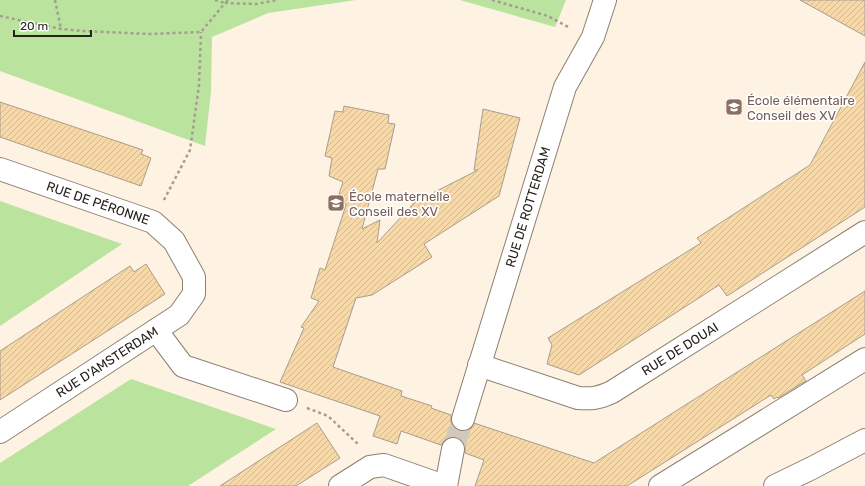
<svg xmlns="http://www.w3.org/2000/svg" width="865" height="486" font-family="Rubik,sans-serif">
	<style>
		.park { fill: #bae39e }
		.building { fill: url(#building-hatch); stroke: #a89e8e }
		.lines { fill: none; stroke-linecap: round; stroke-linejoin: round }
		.minor-tunnel { stroke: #d3c9bb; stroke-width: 22; stroke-dasharray: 22 11; stroke-linecap: butt }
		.minor-casing { stroke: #8b8071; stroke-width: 24 }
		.path { stroke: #a69d91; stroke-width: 2.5; stroke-dasharray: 3 3; stroke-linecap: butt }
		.minor { stroke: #fff; stroke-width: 22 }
		.labels { text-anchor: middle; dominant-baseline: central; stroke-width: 3.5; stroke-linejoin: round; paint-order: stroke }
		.education-label { font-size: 13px; fill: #785e54; stroke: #fff; text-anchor: start }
		.street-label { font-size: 13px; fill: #27231d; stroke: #fff }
	</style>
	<defs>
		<pattern id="building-hatch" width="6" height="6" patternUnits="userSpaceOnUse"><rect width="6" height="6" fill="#f7d8a9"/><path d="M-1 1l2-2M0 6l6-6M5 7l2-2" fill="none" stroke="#d4b991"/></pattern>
	</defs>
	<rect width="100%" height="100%" fill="#fef2e2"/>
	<g class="park">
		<path d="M0,0H356L268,13L212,37L211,92L205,146L0,71Z"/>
		<path d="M460,0H566L555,27Z"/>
		<path d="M0,201L122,244L0,326Z"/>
		<path d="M131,379L276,429L188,486H0V463Z"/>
	</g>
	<g class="building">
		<path d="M800,0H865V36Z"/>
		<path d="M865,62V207L727,296L719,285L579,375L547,364L552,345L548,338L701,243L697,238L810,165Z"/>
		<path d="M0,102L143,150L141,154L151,158L141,186L0,137Z"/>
		<path d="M344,106L389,115L388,123L395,124L385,169H378L362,229L380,220L377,243L415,202L478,170H474L483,109L520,118L499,196L424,244L432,257L372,295L356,298L333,367L402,391L401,396L432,406L431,408L451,415V422L454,427L459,431H466L471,428L474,423L594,463L865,291V334L802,375L806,381L802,383L778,398L777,397L774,399L771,395L627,486H475L484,460L465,453V445L461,439L456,437H449L444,441L441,445L401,431L397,444L373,436L380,416L280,382L304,328L301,327L319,301L311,298L320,268L325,270L346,205L339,194L343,182L329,176L332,158L325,156L335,111L343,112Z"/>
		<path d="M146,264L165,294L0,400V351L130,266L134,272Z"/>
		<path d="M317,423L340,458L296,486H220Z"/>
	</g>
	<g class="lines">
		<path class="minor-tunnel" d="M453,449L463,419"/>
		<g class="minor-casing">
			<g id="minor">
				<path d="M0,169L153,222L174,241L194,277V294L179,315L0,432"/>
				<path d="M156,330L183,366L286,400"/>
				<path d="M479,365L578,398C593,399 599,398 612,392L865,232"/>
				<path d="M463,419L565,87L593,37L605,0"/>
				<path d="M340,486L370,467L384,465L444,486"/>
				<path d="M446,486L453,449"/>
				<path d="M660,486L865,359"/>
				<path d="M775,486L812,468L865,440"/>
			</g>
		</g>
		<g class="path">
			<path d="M55,0L61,29"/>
			<path d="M215,0L225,3L228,0"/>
			<path d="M492,0L548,16L570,28"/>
			<path d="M0,16L61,29L83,31L149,34L201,32L225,3L256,4L277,0"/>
			<path d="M164,200L190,150L199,85L201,32"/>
			<path d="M307,408L328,416L359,445"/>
		</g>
		<use href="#minor" class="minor"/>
	</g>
	<defs>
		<g id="school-square" transform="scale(0.9)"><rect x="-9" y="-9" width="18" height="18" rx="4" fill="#8d6e63" stroke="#fff"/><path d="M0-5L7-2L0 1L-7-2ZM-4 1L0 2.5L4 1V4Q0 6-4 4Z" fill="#fff"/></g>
	</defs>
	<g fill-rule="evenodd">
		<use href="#school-square" x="734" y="107"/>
		<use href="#school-square" x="336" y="203"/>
	</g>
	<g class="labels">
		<g class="education-label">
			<text x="747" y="100">École élémentaire<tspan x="747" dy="15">Conseil des XV</tspan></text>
			<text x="349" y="196">École maternelle<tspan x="349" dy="15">Conseil des XV</tspan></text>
		</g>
		<g class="street-label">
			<text transform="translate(98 203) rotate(19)">RUE DE PÉRONNE</text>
			<text transform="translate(528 207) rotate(-73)">RUE DE ROTTERDAM</text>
			<text transform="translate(680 349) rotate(-32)">RUE DE DOUAI</text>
			<text transform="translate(107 362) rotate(-33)">RUE D'AMSTERDAM</text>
		</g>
	</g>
	<path d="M14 30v6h77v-6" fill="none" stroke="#27231d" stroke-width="2"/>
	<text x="20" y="30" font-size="12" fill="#27231d" stroke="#ffffff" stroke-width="3" paint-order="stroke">20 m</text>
</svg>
